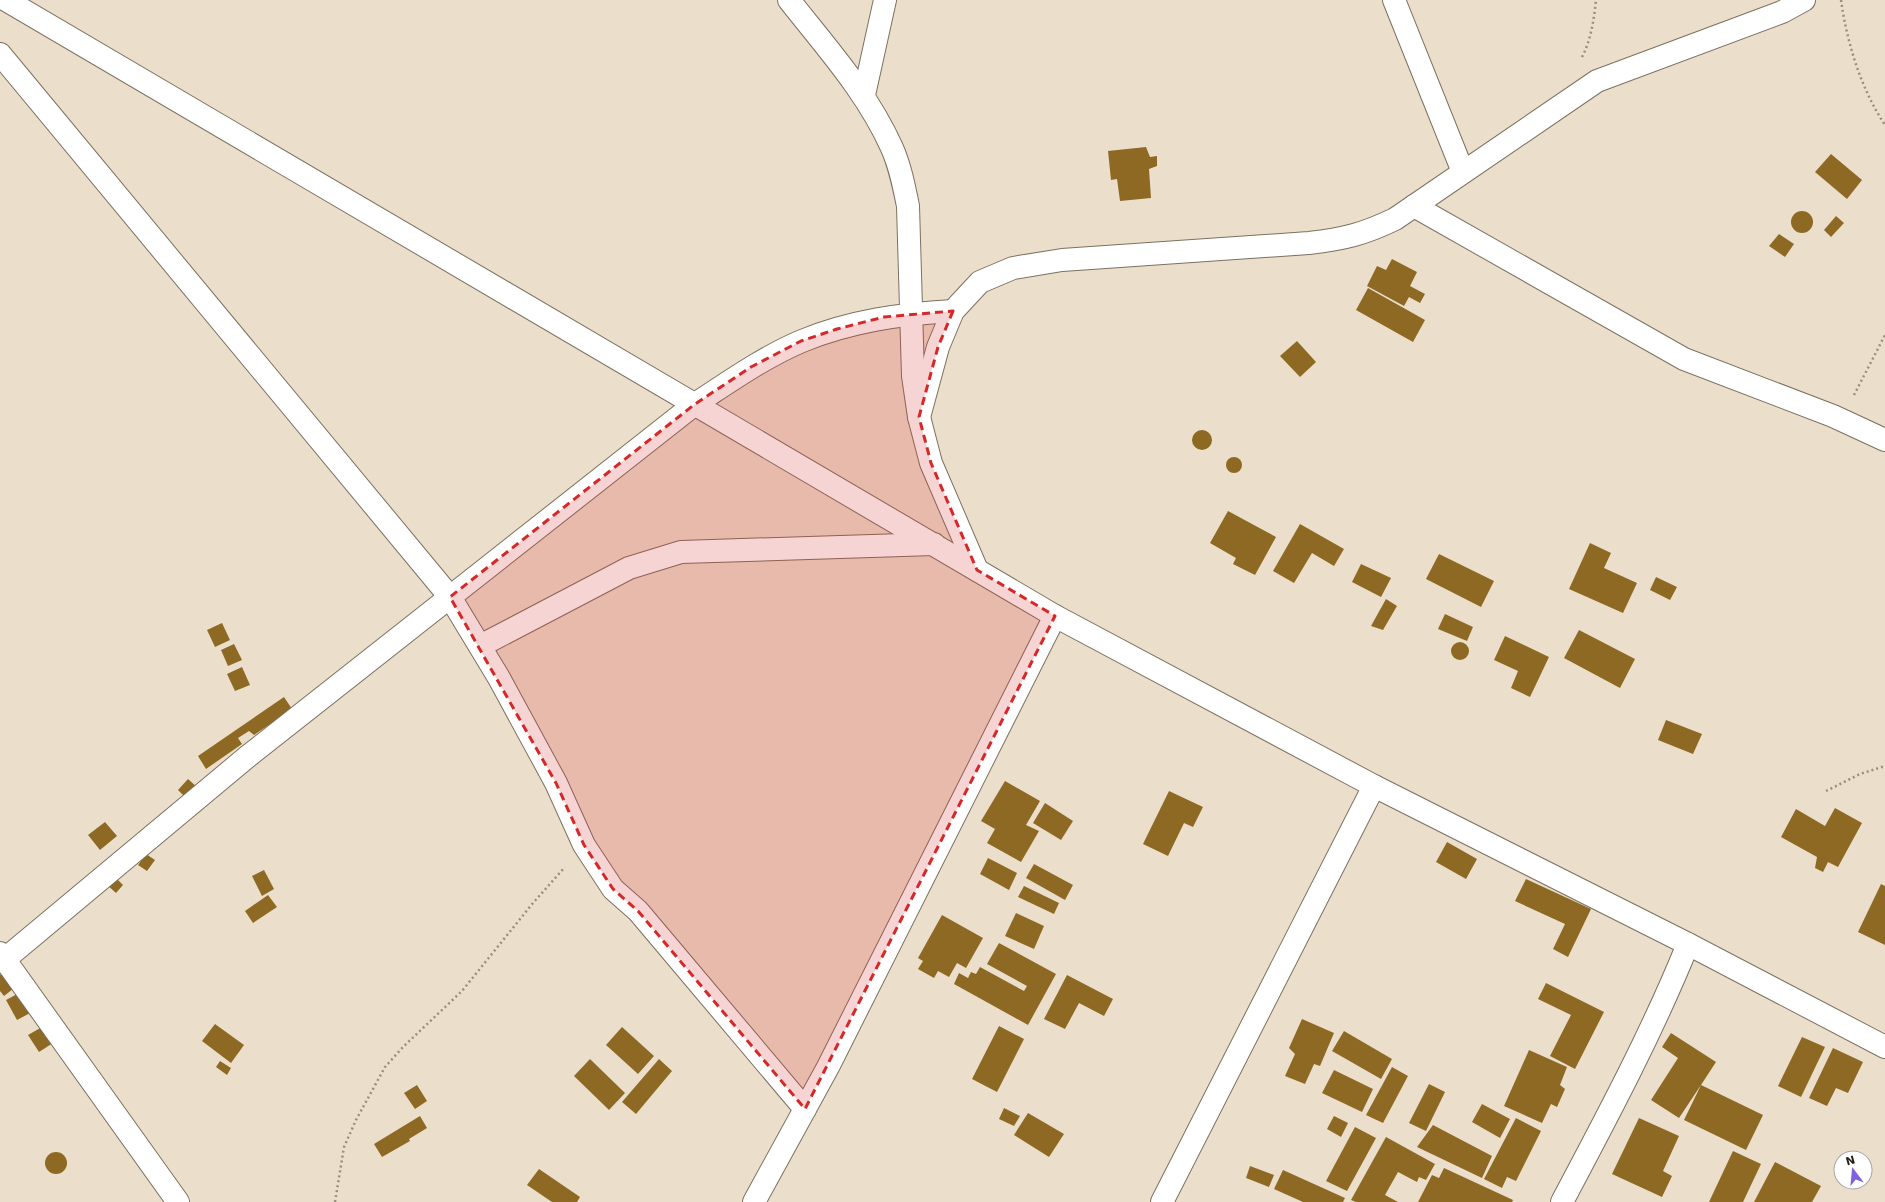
<svg xmlns="http://www.w3.org/2000/svg" width="1885" height="1202" font-family="'DejaVu Sans',sans-serif">
	<style>
		.building { fill: #8e6923 }
		.lines { fill: none; stroke-linecap: round; stroke-linejoin: round }
		.street-casing { stroke: #7c7160; stroke-width: 24 }
		.path { stroke: #988f81; stroke-width: 2.5; stroke-dasharray: 2 3; stroke-linecap: butt }
		.street { stroke: #fff; stroke-width: 22 }
		.marked { fill: #d62828; fill-opacity: 0.2; stroke: #d62828; stroke-width: 3; stroke-dasharray: 8 5; stroke-linejoin: round }
	</style>
	<rect width="100%" height="100%" fill="#ebdfcc"/>
	<g class="building">
		<path d="M1146,147L1150,157L1157,156V166L1149,169L1151,198L1120,201L1117,179L1111,180L1108,151Z"/>
		<path d="M1831,154L1862,180L1847,199L1815,172Z"/>
		<circle cx="1802" cy="222" r="11"/>
		<path d="M1836,216L1844,223L1831,237L1824,230Z"/>
		<path d="M1779,234L1794,244L1785,257L1769,246Z"/>
		<path d="M1392,259L1417,272L1410,286L1425,294L1420,303L1409,297L1404,306L1367,286L1377,266L1386,270Z"/>
		<path d="M1368,288L1425,320L1413,342L1356,310Z"/>
		<path d="M1297,341L1316,362L1300,377L1280,356Z"/>
		<circle cx="1202" cy="440" r="10"/>
		<circle cx="1234" cy="465" r="8"/>
		<path d="M1228,511L1276,537L1255,575L1233,564L1236,558L1210,543Z"/>
		<path d="M1300,524L1344,549L1334,566L1312,553L1294,583L1273,571Z"/>
		<path d="M1590,543L1611,553L1604,568L1637,583L1623,613L1569,589Z"/>
		<path d="M1439,554L1494,581L1481,607L1426,579Z"/>
		<path d="M1361,564L1391,578L1381,597L1352,582Z"/>
		<path d="M1656,577L1677,587L1670,600L1650,590Z"/>
		<path d="M1386,599L1397,606L1383,630L1371,626Z"/>
		<path d="M1445,614L1473,627L1467,641L1438,629Z"/>
		<path d="M222,623L230,640L215,647L207,630Z"/>
		<path d="M1579,630L1635,659L1620,688L1564,658Z"/>
		<path d="M1505,636L1549,657L1530,697L1511,688L1518,671L1494,660Z"/>
		<circle cx="1460" cy="651" r="9"/>
		<path d="M234,644L242,660L228,666L221,650Z"/>
		<path d="M242,667L250,685L235,691L227,674Z"/>
		<path d="M284,697L292,709L254,735L249,731L238,738L242,744L206,769L198,756Z"/>
		<path d="M1666,720L1702,734L1693,754L1658,740Z"/>
		<path d="M188,779L198,788L187,799L178,790Z"/>
		<path d="M1005,781L1040,801L1026,825L1039,831L1021,862L987,843L995,829L981,821Z"/>
		<path d="M1169,791L1203,807L1193,827L1184,823L1168,856L1143,844Z"/>
		<path d="M1045,803L1073,821L1061,840L1033,823Z"/>
		<path d="M1835,808L1862,823L1838,867L1828,862L1823,872L1815,868L1817,857L1781,837L1796,809L1825,826Z"/>
		<path d="M105,822L117,836L100,850L88,835Z"/>
		<path d="M1447,842L1477,859L1466,879L1436,862Z"/>
		<path d="M146,854L155,860L147,871L138,865Z"/>
		<path d="M988,858L1017,873L1009,890L980,874Z"/>
		<path d="M1034,864L1073,885L1065,900L1026,878Z"/>
		<path d="M264,870L274,889L262,896L252,876Z"/>
		<path d="M113,875L123,885L116,893L106,884Z"/>
		<path d="M1526,879L1591,909L1568,957L1553,949L1565,924L1515,901Z"/>
		<path d="M1881,884L1885,886V945L1858,932Z"/>
		<path d="M1024,886L1059,903L1054,914L1018,897Z"/>
		<path d="M268,895L277,907L253,923L245,911Z"/>
		<path d="M1016,913L1044,926L1034,949L1005,936Z"/>
		<path d="M942,915L983,938L966,968L957,963L949,977L938,971L934,978L918,969L923,961L918,958Z"/>
		<path d="M999,943L1056,974L1028,1025L954,984L959,973L968,978L971,972L976,974L980,967L1024,991L1027,986L987,964Z"/>
		<path d="M6,970L18,985L4,996L0,991V975Z"/>
		<path d="M1067,975L1113,999L1104,1016L1079,1003L1065,1029L1044,1019Z"/>
		<path d="M1546,983L1604,1012L1575,1069L1550,1056L1571,1015L1538,999Z"/>
		<path d="M21,992L32,1012L17,1020L6,1000Z"/>
		<path d="M1302,1019L1334,1033L1320,1066L1314,1064L1305,1084L1285,1076L1295,1054L1289,1048Z"/>
		<path d="M215,1024L244,1045L231,1063L202,1041Z"/>
		<path d="M999,1026L1024,1039L997,1092L972,1079Z"/>
		<path d="M42,1027L53,1043L39,1052L28,1035Z"/>
		<path d="M622,1027L654,1056L638,1074L606,1045Z"/>
		<path d="M1344,1031L1392,1059L1381,1079L1332,1051Z"/>
		<path d="M1671,1033L1716,1062L1701,1085L1763,1115L1746,1150L1684,1120L1701,1085L1679,1118L1651,1100L1678,1058L1662,1047Z"/>
		<path d="M1802,1037L1825,1047L1801,1097L1778,1086Z"/>
		<path d="M1833,1048L1863,1062L1848,1093L1836,1088L1827,1106L1809,1098Z"/>
		<path d="M1529,1050L1567,1067L1560,1085L1565,1089L1557,1107L1551,1104L1542,1123L1504,1106Z"/>
		<path d="M590,1059L625,1093L609,1110L574,1076Z"/>
		<path d="M659,1059L672,1071L636,1114L622,1102Z"/>
		<path d="M220,1061L231,1068L227,1075L216,1067Z"/>
		<path d="M1392,1067L1408,1076L1383,1123L1366,1115Z"/>
		<path d="M1334,1070L1373,1089L1362,1112L1322,1093Z"/>
		<path d="M1429,1084L1445,1092L1426,1131L1409,1123Z"/>
		<path d="M417,1085L427,1101L415,1109L404,1093Z"/>
		<path d="M1482,1104L1510,1119L1500,1138L1472,1122Z"/>
		<path d="M1004,1108L1020,1116L1014,1126L999,1119Z"/>
		<path d="M1028,1113L1064,1134L1049,1157L1014,1135Z"/>
		<path d="M420,1116L427,1128L409,1139L410,1141L382,1157L374,1144Z"/>
		<path d="M1334,1116L1348,1123L1341,1137L1327,1129Z"/>
		<path d="M1516,1118L1541,1131L1516,1181L1507,1177L1502,1188L1484,1179Z"/>
		<path d="M1639,1118L1679,1136L1663,1171L1672,1176L1662,1197L1612,1174Z"/>
		<path d="M1433,1125L1492,1156L1482,1178L1417,1147Z"/>
		<path d="M1355,1127L1376,1138L1347,1191L1326,1181Z"/>
		<path d="M1386,1137L1435,1164L1426,1180L1419,1177L1417,1182L1398,1172L1385,1195L1398,1202H1356L1351,1200Z"/>
		<path d="M1733,1151L1761,1164L1743,1202H1709Z"/>
		<circle cx="56" cy="1163" r="11"/>
		<path d="M1775,1162L1821,1186L1812,1202H1754Z"/>
		<path d="M1250,1166L1274,1175L1269,1187L1246,1178Z"/>
		<path d="M1444,1168L1513,1200L1512,1202H1418L1432,1175L1439,1178Z"/>
		<path d="M539,1169L580,1197L577,1202H552L527,1185Z"/>
		<path d="M1283,1170L1345,1198L1343,1202H1303L1274,1189Z"/>
	</g>
	<g class="lines">
		<g class="street-casing">
			<g id="street">
				<path d="M6,0L1055,616L1374,786L1688,944L1885,1047"/>
				<path d="M789,0C826,47 867,92 892,148C900,166 904,186 908,206L913,376L919,417L931,463L977,570"/>
				<path d="M1394,0L1463,172"/>
				<path d="M0,54L450,597L499,678L556,783L584,845L613,889L638,911L805,1109"/>
				<path d="M864,95L885,0"/>
				<path d="M1414,206L1684,359L1833,416L1885,440"/>
				<path d="M919,417L938,347L953,311L980,282L1013,268L1062,260L1309,243C1344,239 1364,234 1395,219L1597,81L1782,12L1804,0"/>
				<path d="M480,646L629,568L681,552L934,544"/>
				<path d="M0,953L178,1202"/>
				<path d="M5,959L247,757L695,404C729,382 764,357 802,341C850,321 901,314 953,311"/>
				<path d="M754,1202L828,1067L1055,616"/>
				<path d="M1162,1202L1374,786"/>
				<path d="M1562,1202C1607,1117 1652,1033 1688,944"/>
			</g>
		</g>
		<g class="path">
			<path d="M1841,0C1847,43 1861,89 1885,125"/>
			<path d="M1582,57C1591,40 1594,19 1596,0"/>
			<path d="M1854,395L1885,335"/>
			<path d="M1826,791L1860,774L1885,766"/>
			<path d="M335,1202L344,1147L356,1120L385,1067L403,1047L462,991L533,903L565,867"/>
		</g>
		<use href="#street" class="street"/>
	</g>
	<path class="marked" d="M953,311L938,347L919,417L931,463L977,570L1055,616L805,1109L638,911L613,889L584,845L556,783L450,597L695,404L751,367L801,341L837,329L884,317Z"/>
	<g transform="translate(1853 1170) rotate(344)"><circle r="19" fill="#ffffff" stroke="#a8a6a3"/>
	<path d="M0-3L7 15L0 10L-7 15Z" fill="#7d63de"/>
	<text y="-6" font-size="11" font-weight="bold" text-anchor="middle" fill="#25211a">N</text>
	</g>
</svg>
